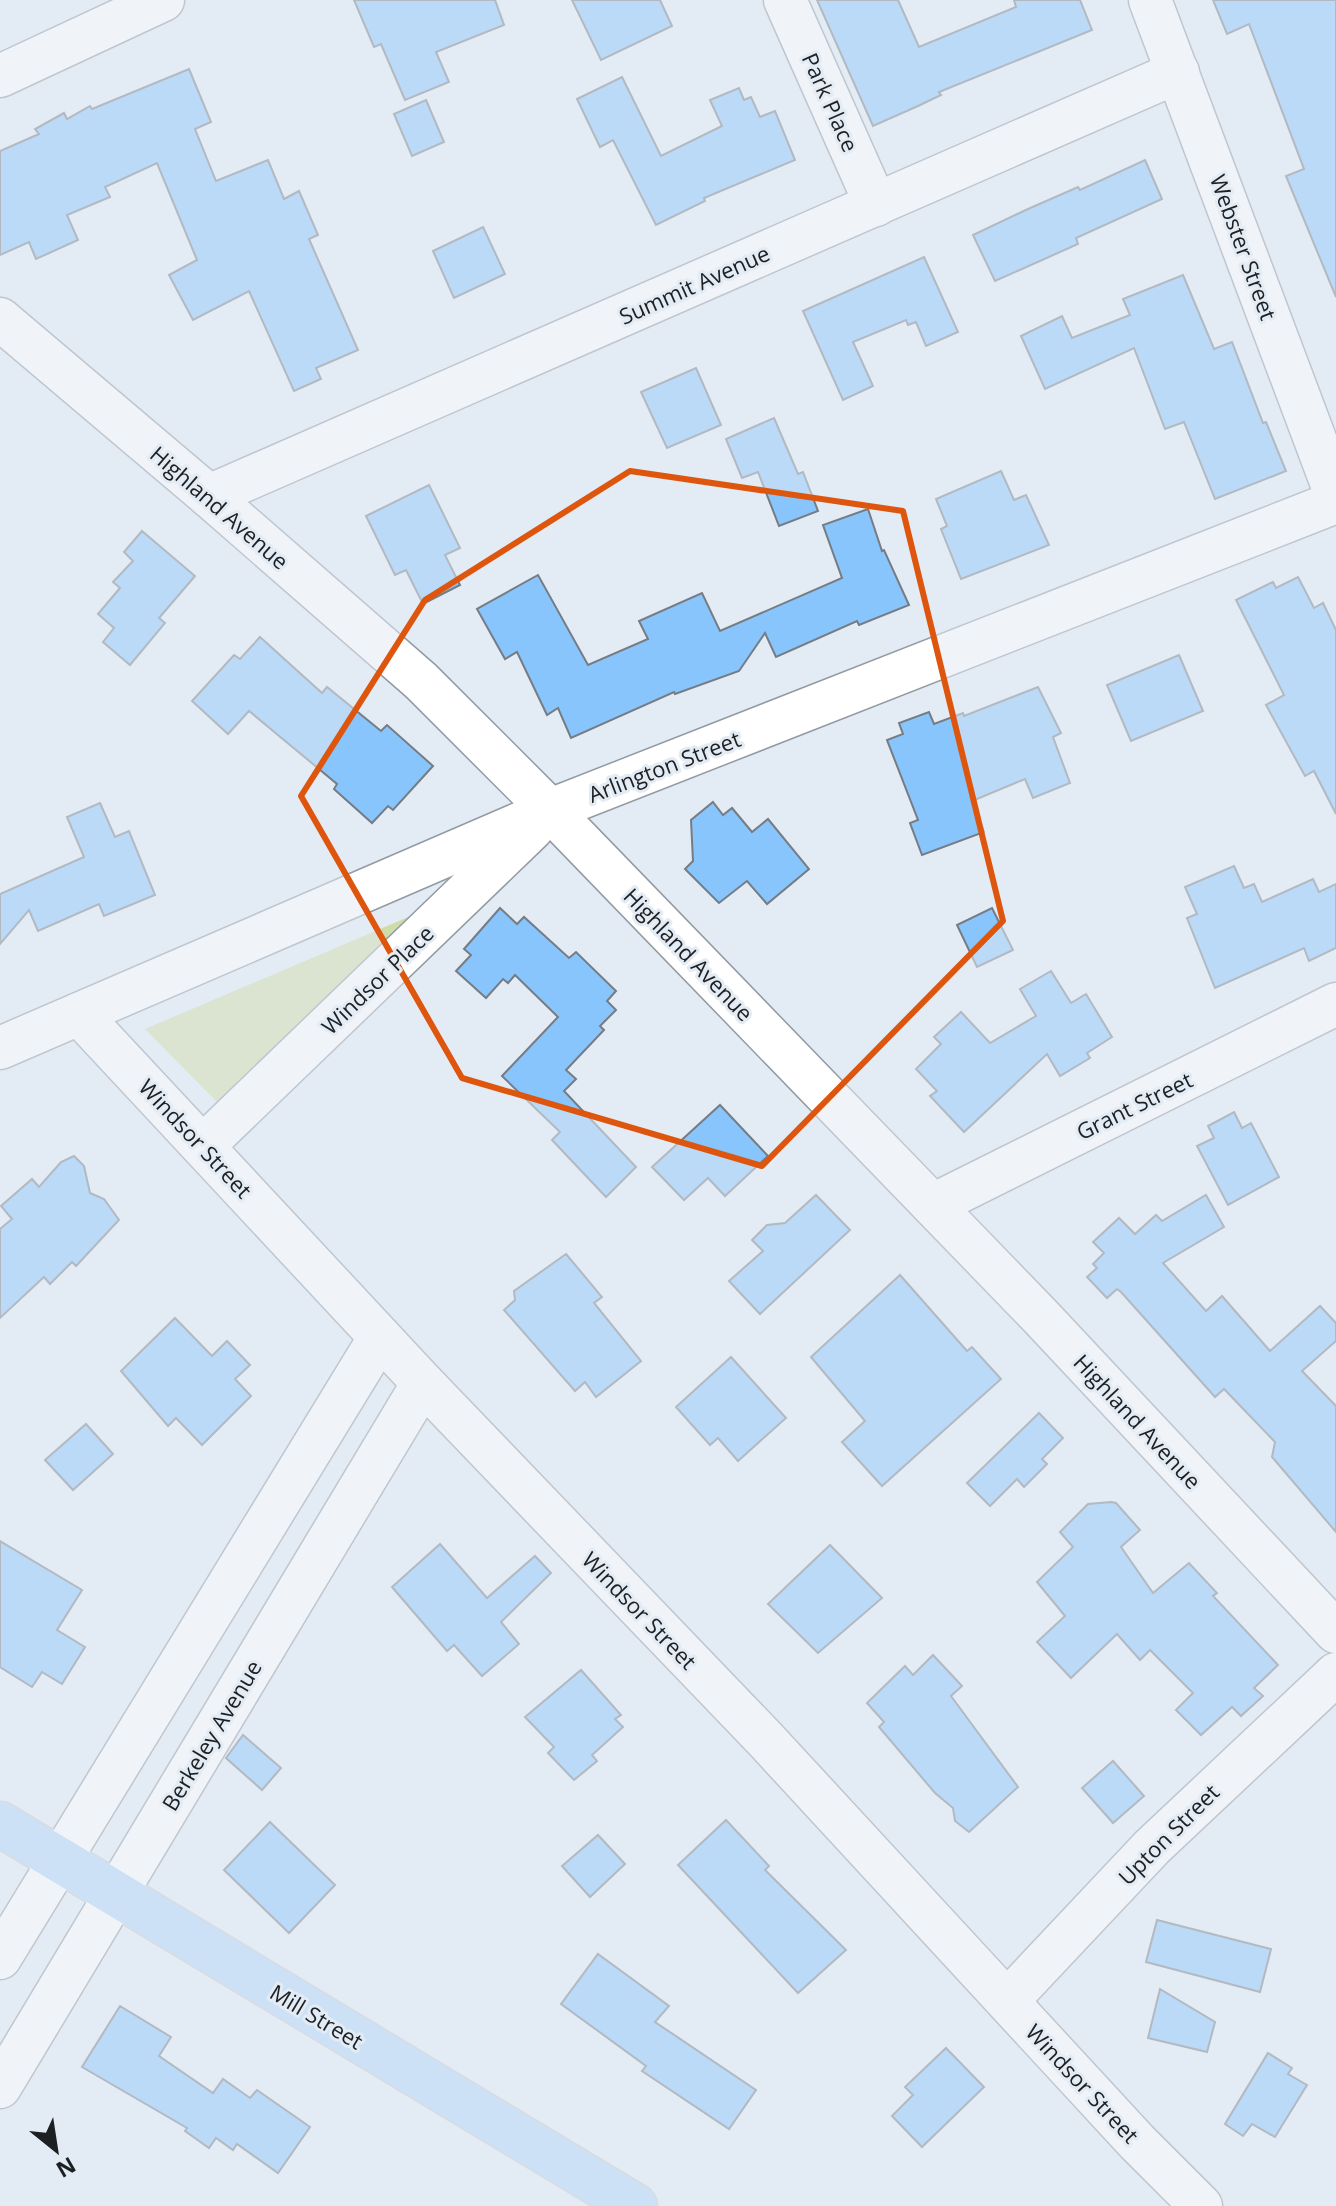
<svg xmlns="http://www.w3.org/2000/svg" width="1336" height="2206" font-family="'Open Sans',sans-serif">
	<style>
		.green { fill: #cfdca7 }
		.building { fill: #89c5fd; stroke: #757c84; stroke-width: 2 }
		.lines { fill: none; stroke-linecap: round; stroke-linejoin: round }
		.minor-casing { stroke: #929aa2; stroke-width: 45 }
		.major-casing { stroke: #c9c9ca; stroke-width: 47 }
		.minor { stroke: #fff; stroke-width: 42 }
		.major { stroke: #b0d4f6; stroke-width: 44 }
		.marked { fill: none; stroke: #de560d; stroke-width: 6; stroke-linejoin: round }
		.labels { text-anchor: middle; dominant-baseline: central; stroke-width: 6; stroke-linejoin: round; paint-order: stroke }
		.street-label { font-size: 22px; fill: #1d2023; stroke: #e3ebf4 }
	</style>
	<rect width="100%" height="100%" fill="#e3ebf4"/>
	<path class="green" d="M420,912L219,1104L145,1029Z"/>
	<g class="building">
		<path d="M354,0H495L504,25L436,52L449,82L405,100L381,44L374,47Z"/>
		<path d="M572,0H660L672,26L601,60Z"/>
		<path d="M817,0H898L919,47L1016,7L1014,0H1080L1092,30L939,92L941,95L918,106L873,126Z"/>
		<path d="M1213,0H1336V297L1286,176L1304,169L1249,24L1227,34Z"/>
		<path d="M189,69L211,122L195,129L216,181L268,160L284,199L299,191L318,235L309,239L358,350L316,368L321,379L294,391L249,291L193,320L169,275L197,260L157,163L105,187L110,197L67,215L78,240L36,259L29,242L0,255V151L39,134L35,129L64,113L67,119L90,106L92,109Z"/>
		<path d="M622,77L661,156L722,126L710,100L739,88L744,100L751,97L760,117L775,111L795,160L704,198L705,201L656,225L613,140L600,147L577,99Z"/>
		<path d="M426,100L444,142L412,156L394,114Z"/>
		<path d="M1145,160L1162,199L1076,238L1078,244L995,281L973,235L1028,209L1078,187L1080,190Z"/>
		<path d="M483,227L505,274L454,298L433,251Z"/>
		<path d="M924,257L958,332L926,346L916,322L908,325L906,320L853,342L873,386L843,400L803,311Z"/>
		<path d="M1183,275L1214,349L1232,342L1263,423L1266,422L1286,471L1215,499L1184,422L1165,429L1134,348L1045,389L1021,336L1062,316L1072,338L1130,315L1123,299Z"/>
		<path d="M696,368L721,425L667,448L641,392Z"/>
		<path d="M774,418L798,474L803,472L818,511L779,526L758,472L742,478L726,439Z"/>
		<path d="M1001,471L1014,500L1026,495L1049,545L961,579L941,529L947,526L936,499Z"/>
		<path d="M429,485L460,548L445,555L460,585L423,604L406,570L395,575L366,516Z"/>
		<path d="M868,509L882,551L884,550L909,605L859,625L857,621L776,657L765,633L739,671L675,694L674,692L571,738L558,708L547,715L517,652L505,659L477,609L538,575L588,665L648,639L639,621L702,593L720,631L842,578L823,525Z"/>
		<path d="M142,531L195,576L159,618L165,623L130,665L103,642L114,628L98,614L120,588L113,582L133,561L124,552Z"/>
		<path d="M1298,577L1314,608L1323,603L1336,630V814L1314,771L1305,776L1266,705L1284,695L1236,600L1273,582L1276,588Z"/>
		<path d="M260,637L322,693L327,687L381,731L387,725L433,766L393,810L388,806L372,823L334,789L337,784L249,711L228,734L192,701L234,655L240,659Z"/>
		<path d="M1179,655L1203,711L1131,741L1107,685Z"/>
		<path d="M1038,687L1061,733L1053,737L1070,783L1033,798L1025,779L972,801L984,832L922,855L910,823L918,820L887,740L903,734L899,723L929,712L934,724L963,713L964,716Z"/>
		<path d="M713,802L723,815L732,808L752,832L768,819L809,869L767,904L747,881L719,903L685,869L693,861L691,820Z"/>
		<path d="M100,803L115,837L129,831L155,895L104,916L99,904L38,931L29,910L0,944V894L84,857L67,817Z"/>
		<path d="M1234,866L1244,888L1254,884L1262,902L1313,879L1319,892L1336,884V948L1309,961L1304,948L1215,988L1187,918L1197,914L1185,887Z"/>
		<path d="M500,908L517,924L524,917L569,958L576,952L616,991L607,1001L616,1010L600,1026L604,1030L566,1070L576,1079L564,1091L636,1167L606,1197L552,1140L560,1132L502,1076L558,1017L515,975L508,983L503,979L486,998L456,971L471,955L464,949Z"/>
		<path d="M992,908L1013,950L977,967L957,925Z"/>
		<path d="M1051,971L1071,1003L1086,994L1112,1037L1087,1053L1090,1058L1060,1076L1047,1054L964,1132L930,1096L937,1091L916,1069L941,1044L934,1037L961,1012L990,1043L1036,1016L1020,989Z"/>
		<path d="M720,1105L768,1156L725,1196L708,1178L684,1200L652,1167Z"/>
		<path d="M1234,1112L1242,1128L1251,1123L1279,1177L1228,1205L1197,1146L1214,1138L1208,1126Z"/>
		<path d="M74,1156L84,1166L90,1193L104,1199L119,1220L76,1266L72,1262L50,1284L44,1277L0,1318V1229L12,1219L1,1206L32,1179L39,1187L61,1162Z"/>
		<path d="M816,1195L850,1230L760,1314L729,1281L763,1251L752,1240L767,1225L785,1223Z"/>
		<path d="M1206,1195L1224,1227L1163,1263L1206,1311L1222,1296L1270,1351L1320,1306L1336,1323V1341L1302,1371L1336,1406V1532L1272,1457L1275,1442L1224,1389L1215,1397L1121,1292L1117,1289L1107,1298L1087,1277L1097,1268L1093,1264L1104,1253L1093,1242L1119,1218L1135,1234L1156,1215L1162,1221Z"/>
		<path d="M566,1254L602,1297L594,1303L641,1361L596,1397L585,1382L575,1391L504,1310L515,1300L514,1291Z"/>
		<path d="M900,1275L967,1351L972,1347L1001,1379L882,1486L842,1442L865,1421L811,1357Z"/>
		<path d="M175,1318L212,1356L227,1341L250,1365L235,1379L251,1396L202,1445L176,1418L168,1426L121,1371Z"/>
		<path d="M731,1357L786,1418L738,1461L718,1438L710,1445L676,1407Z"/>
		<path d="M1039,1413L1063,1438L1042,1459L1047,1464L1024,1487L1017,1479L990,1506L967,1483Z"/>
		<path d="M86,1424L113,1454L73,1490L45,1460Z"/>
		<path d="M1111,1502L1116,1503L1140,1530L1121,1547L1153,1593L1189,1563L1217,1593L1213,1596L1278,1665L1254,1688L1263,1696L1241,1716L1232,1707L1201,1735L1176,1710L1193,1693L1150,1650L1140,1660L1117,1634L1071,1678L1037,1642L1065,1616L1037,1582L1073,1547L1060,1532L1088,1504Z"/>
		<path d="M0,1541L82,1590L57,1630L85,1647L62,1684L42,1672L32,1687L0,1667Z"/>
		<path d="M440,1544L487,1598L535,1556L551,1573L501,1622L519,1644L482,1676L454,1645L447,1651L392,1587Z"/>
		<path d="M830,1545L882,1598L818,1653L768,1604Z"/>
		<path d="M933,1655L962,1686L951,1696L1018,1787L969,1832L955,1821L953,1808L935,1793L879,1727L884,1722L867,1703L905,1666L913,1675Z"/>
		<path d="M581,1670L621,1715L615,1719L623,1727L592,1755L597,1761L574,1780L548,1753L554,1747L525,1717Z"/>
		<path d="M243,1735L281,1768L262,1790L226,1758Z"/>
		<path d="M1113,1761L1144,1796L1113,1823L1082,1788Z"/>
		<path d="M726,1820L769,1866L765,1870L846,1950L798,1993L678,1865Z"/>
		<path d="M270,1822L335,1885L289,1933L224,1870Z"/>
		<path d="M598,1835L625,1864L590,1897L562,1866Z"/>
		<path d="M1157,1920L1271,1949L1260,1992L1146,1962Z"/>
		<path d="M598,1954L669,2006L655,2022L756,2090L729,2129L642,2071L646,2066L561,2004Z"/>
		<path d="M1160,1989L1215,2022L1207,2052L1148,2038Z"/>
		<path d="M120,2006L171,2037L159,2056L213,2093L223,2079L250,2098L257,2090L310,2127L278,2173L237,2144L233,2150L216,2138L209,2148L185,2131L187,2128L82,2067Z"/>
		<path d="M946,2048L984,2087L922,2147L892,2116L913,2095L905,2087Z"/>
		<path d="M1268,2053L1292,2068L1288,2074L1307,2085L1275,2137L1252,2124L1243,2136L1225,2124Z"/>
	</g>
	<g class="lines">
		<g class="minor-casing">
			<g id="minor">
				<path d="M785,0L876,205"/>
				<path d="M1150,0L1336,495"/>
				<path d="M0,76L163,0"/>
				<path d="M0,319L209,496L421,681L551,811L1041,1317L1336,1632"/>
				<path d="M209,496L1178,72"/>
				<path d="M79,1014L423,1383L765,1739L1137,2142L1201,2206"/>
				<path d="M0,1048L563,805L1336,502"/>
				<path d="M203,1146L532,829"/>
				<path d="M933,1205L1336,1004"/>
				<path d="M0,1958L380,1337"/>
				<path d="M1007,2001L1152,1847L1336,1674"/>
				<path d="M0,2087L423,1383"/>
			</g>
		</g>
		<g class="major-casing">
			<path id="major" d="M0,1824L635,2206"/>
		</g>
		<use href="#minor" class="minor"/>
		<use href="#major" class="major"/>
	</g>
	<path d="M0 0H1336V2206H0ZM630,471L903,511L1003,921L762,1166L462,1078L301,796L425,600Z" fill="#e3ebf4" fill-opacity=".55" fill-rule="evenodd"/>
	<path class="marked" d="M630,471L903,511L1003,921L762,1166L462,1078L301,796L425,600Z"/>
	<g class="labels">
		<g class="street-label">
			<text transform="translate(831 102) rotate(66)">Park Place</text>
			<text transform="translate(1244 247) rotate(70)">Webster Street</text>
			<text transform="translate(694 284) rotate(-24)">Summit Avenue</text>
			<text transform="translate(220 507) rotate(41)">Highland Avenue</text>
			<text transform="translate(664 766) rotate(-21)">Arlington Street</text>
			<text transform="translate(689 954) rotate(46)">Highland Avenue</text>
			<text transform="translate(377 979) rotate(-44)">Windsor Place</text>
			<text transform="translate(1134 1105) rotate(-26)">Grant Street</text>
			<text transform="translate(196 1138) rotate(47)">Windsor Street</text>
			<text transform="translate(1138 1421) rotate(47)">Highland Avenue</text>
			<text transform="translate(640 1610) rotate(46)">Windsor Street</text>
			<text transform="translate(211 1735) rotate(-59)">Berkeley Avenue</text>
			<text transform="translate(1168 1834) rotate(-45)">Upton Street</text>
			<text transform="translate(317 2016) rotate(31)">Mill Street</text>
			<text transform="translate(1083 2083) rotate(47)">Windsor Street</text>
		</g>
	</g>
	<g transform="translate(56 2150) rotate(150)" stroke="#e3ebf4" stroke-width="6" paint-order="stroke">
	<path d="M0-6L14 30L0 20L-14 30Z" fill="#1d2023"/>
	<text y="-12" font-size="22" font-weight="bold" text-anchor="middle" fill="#1d2023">N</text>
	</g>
</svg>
